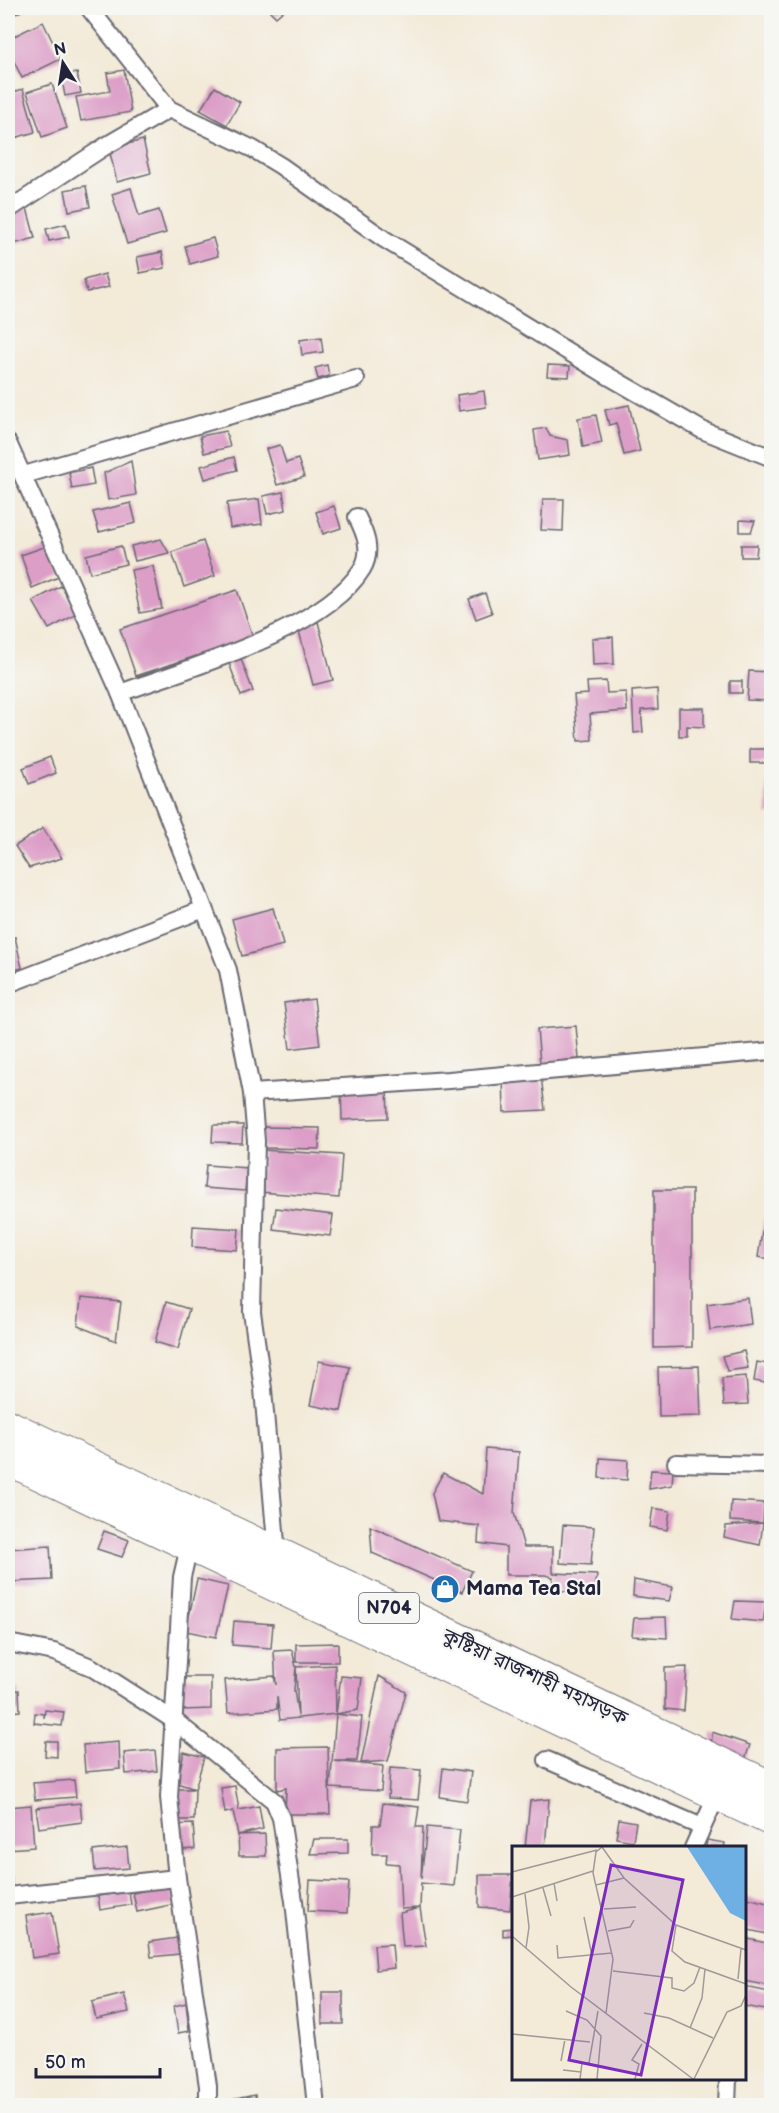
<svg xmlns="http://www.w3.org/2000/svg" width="779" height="2113" font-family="'Balsamiq Sans','Noto Sans Bengali',sans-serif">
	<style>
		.building { fill: #dc9dc7 }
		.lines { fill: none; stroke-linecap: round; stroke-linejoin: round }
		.street-casing { stroke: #6b6872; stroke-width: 20 }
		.highway-casing { stroke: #6b6872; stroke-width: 34 }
		.street { stroke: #fff; stroke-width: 16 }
		.highway { stroke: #fff; stroke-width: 32 }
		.labels { text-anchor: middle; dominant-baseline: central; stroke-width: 4.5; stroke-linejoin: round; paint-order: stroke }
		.shield { fill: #f6f6f2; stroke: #626272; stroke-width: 1.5 }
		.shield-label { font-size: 18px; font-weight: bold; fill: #22223b }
		.poi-label { font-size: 20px; font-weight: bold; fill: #22223b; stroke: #f6f6f2; text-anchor: start }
		.street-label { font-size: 20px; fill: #22223b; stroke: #f6f6f2 }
		.inset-road { fill: none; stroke: #9f9a99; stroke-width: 1.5 }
		.view { fill: #7b2cbf; fill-opacity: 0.15; stroke: #7b2cbf; stroke-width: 3 }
		.inset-edge { fill: none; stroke: #22223b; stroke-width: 3 }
	</style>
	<rect width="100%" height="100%" fill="#f6f6f2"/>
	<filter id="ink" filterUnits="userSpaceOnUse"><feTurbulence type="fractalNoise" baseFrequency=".0167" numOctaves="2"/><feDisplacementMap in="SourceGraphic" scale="12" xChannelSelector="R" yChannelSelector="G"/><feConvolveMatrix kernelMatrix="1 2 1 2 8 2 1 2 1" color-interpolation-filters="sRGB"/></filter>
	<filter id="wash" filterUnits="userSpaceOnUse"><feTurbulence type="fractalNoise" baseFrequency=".008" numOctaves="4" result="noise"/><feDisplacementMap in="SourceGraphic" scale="24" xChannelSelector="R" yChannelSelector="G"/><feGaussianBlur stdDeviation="1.35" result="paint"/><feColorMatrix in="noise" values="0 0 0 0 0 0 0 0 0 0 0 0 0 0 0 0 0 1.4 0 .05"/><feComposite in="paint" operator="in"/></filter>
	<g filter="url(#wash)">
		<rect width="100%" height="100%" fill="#f3ead8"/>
		<g id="blocks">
			<g class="building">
				<path d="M9,8H27L13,15Z"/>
				<path d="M272,8H282L284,10L276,17L269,10Z"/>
				<path d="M43,22L61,59L22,78L8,49V39Z"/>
				<path d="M124,70L131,112L81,121L76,97L110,91L107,73Z"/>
				<path d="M77,73L81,93L65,96L61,75Z"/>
				<path d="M52,84L67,128L42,137L27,92Z"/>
				<path d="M215,87L240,102L227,125L200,110Z"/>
				<path d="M23,89L35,132L8,140V94Z"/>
				<path d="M143,140L151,173L117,182L109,149Z"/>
				<path d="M86,186L90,207L69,211L65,190Z"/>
				<path d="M131,188L139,216L159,210L166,233L127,244L112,194Z"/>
				<path d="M27,208L35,238L10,245L13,261L8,262V246L10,245L8,213Z"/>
				<path d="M66,224L69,237L49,241L46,229Z"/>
				<path d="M213,238L218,256L190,264L185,246Z"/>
				<path d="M162,252L165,268L140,273L137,257Z"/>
				<path d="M105,274L109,287L87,292L84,280Z"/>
				<path d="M321,337L323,352L302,355L300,340Z"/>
				<path d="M327,365L329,376L318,379L315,368Z"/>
				<path d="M548,365L570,366L569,377L547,376Z"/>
				<path d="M484,391L486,407L459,411L457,395Z"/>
				<path d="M629,405L640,451L624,455L616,423L609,425L605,410Z"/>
				<path d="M596,415L602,443L583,447L578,418Z"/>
				<path d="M546,428L550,436L568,440L570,455L538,460L534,430Z"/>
				<path d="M226,431L230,447L204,453L200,436Z"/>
				<path d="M280,445L286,463L298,459L304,477L277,485L266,449Z"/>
				<path d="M234,457L237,470L205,479L201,466Z"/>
				<path d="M131,461L136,495L108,500L104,473Z"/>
				<path d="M91,468L94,485L72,489L69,473Z"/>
				<path d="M283,492L286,510L267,514L263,496Z"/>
				<path d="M259,499L262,524L230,528L227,503Z"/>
				<path d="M543,499H564L563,531L541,530Z"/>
				<path d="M131,503L136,523L99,532L93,512Z"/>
				<path d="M334,506L341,528L323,534L316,512Z"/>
				<path d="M740,520L755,521L751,532H740Z"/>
				<path d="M161,539L169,553L135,561L131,546Z"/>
				<path d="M203,541L215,576L184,587L172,552Z"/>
				<path d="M741,545H757L756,557H741Z"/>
				<path d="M47,546L61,576L32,588L21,555Z"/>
				<path d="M121,546L126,564L90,573L86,555Z"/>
				<path d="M153,566L162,609L140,613L131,570Z"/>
				<path d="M61,586L77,614L49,629L33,601Z"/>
				<path d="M237,590L253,637L136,676L120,629Z"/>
				<path d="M485,593L492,613L476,619L469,599Z"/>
				<path d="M318,622L333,680L313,685L298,627Z"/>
				<path d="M613,637L614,664L593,665L592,638Z"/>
				<path d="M241,659L253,691L241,696L229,663Z"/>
				<path d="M749,671L771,672V701L747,700Z"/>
				<path d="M606,681L607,693L626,692L627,711L590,714L592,740L578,741L574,695L588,694L587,682Z"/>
				<rect x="730" y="681" width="12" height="12"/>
				<path d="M657,689L658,709L641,710L643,732L634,733L632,691Z"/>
				<path d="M679,708H704V727L687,726V736H679Z"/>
				<rect x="750" y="749" width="21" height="14"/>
				<path d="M50,757L56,773L29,784L23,768Z"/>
				<rect x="767" y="781" width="4" height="34"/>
				<path d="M43,828L62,858L29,868L15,846Z"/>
				<path d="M273,908L283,945L242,956L232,919Z"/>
				<path d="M15,937L22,968L8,971V939Z"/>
				<path d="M314,999L320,1045L290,1049L284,1003Z"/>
				<path d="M576,1026L579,1059L540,1063L537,1029Z"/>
				<path d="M503,1075H541L545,1110L504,1112Z"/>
				<path d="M387,1087L388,1118L342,1120L341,1088Z"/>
				<path d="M213,1125H243L242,1143L212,1142Z"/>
				<path d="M262,1127L320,1128L319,1149L262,1148Z"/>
				<path d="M263,1150L342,1155L339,1198L259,1192Z"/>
				<path d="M206,1165L247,1168L245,1191L204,1188Z"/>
				<path d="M654,1190H692V1347L654,1348Z"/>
				<path d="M276,1208L333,1215L330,1236L273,1229Z"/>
				<path d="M764,1219L771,1220V1259L758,1257Z"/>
				<path d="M193,1226L239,1229L237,1250L192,1247Z"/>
				<path d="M81,1298L121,1302L116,1341L78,1326Z"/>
				<path d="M748,1298L751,1324L710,1330L707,1304Z"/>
				<path d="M166,1302L189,1309L178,1349L155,1342Z"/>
				<path d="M744,1351L748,1368L727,1371L722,1356Z"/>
				<path d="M319,1361L350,1367L341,1411L310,1405Z"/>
				<path d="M757,1362L771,1365V1384L754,1381Z"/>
				<path d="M699,1366L701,1416L659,1417L658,1367Z"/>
				<path d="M746,1376L748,1404L724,1405L722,1378Z"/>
				<path d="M486,1449L519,1452L514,1513L524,1547H553V1573L597,1575L595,1591H552L553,1577L545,1575H506V1547L478,1543L479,1526L438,1521L432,1493L443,1473L483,1494Z"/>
				<path d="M600,1458L628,1460L627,1480L599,1478Z"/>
				<path d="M651,1470L673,1471L672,1485L649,1489Z"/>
				<path d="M731,1501L764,1503L763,1523L760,1545L724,1537L726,1526L763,1523L730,1521Z"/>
				<path d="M653,1508L670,1511L667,1530L650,1527Z"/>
				<path d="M563,1525L594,1527L591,1565L560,1563Z"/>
				<path d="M370,1526L472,1571L462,1592L372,1553Z"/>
				<path d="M104,1531L129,1540L122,1557L97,1549Z"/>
				<path d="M50,1546L52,1580L8,1582V1549Z"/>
				<path d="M197,1579L228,1586L216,1637L186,1631Z"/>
				<path d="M634,1580L673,1587L669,1601L633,1596Z"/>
				<path d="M735,1601L766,1602L763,1622L732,1619Z"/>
				<path d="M666,1617L667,1638L632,1636L634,1618Z"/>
				<path d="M234,1621L273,1624L271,1648L232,1645Z"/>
				<path d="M338,1643V1662H296V1644Z"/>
				<path d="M292,1650L296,1667L294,1690L298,1716L296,1667L335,1665L336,1714L280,1720L277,1696V1709L228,1713L225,1680L274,1676L276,1685L274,1651Z"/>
				<path d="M687,1667L684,1711L665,1709V1668Z"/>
				<path d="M341,1676L362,1678L358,1710L336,1714Z"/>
				<path d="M379,1676L406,1692L388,1761L361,1763Z"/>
				<path d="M181,1677H211V1709L181,1710Z"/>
				<path d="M19,1690L20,1711L8,1712V1691Z"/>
				<path d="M45,1710L64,1712L62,1726L34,1723L35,1713L44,1714V1718Z"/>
				<path d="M336,1714L362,1717L357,1761H334L383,1766L381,1791L330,1788Z"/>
				<path d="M712,1732L750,1745L742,1768L711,1757Z"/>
				<path d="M46,1741H57V1757L45,1756Z"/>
				<path d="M119,1742L120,1769L85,1772L83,1745Z"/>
				<path d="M328,1747L330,1814H285L286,1788L277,1790V1748Z"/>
				<path d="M155,1750L157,1771L126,1774L124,1753Z"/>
				<path d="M184,1752L204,1757L195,1789L194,1820H172L173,1789H195L177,1783Z"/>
				<path d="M390,1768L421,1770L418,1800L388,1798Z"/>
				<path d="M443,1768L471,1772L467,1801L440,1797Z"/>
				<path d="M74,1780L76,1797L35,1800L33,1783Z"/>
				<path d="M235,1786L239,1810L259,1806L263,1829L238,1835L265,1834L266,1856H239L238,1835L233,1811L225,1813L221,1788Z"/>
				<path d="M549,1799L545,1848H525L530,1801Z"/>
				<path d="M80,1803L82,1822L39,1828L36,1808Z"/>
				<path d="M383,1803L419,1807L416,1827H423L421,1879L427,1827L460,1830L454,1886L421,1883L420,1908L426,1946L403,1947L400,1913L420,1908L401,1909L399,1864L386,1863L387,1854H372L373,1825H380Z"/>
				<path d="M31,1805L34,1847L8,1849V1807Z"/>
				<path d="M619,1819L636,1822L633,1841L616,1838Z"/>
				<path d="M193,1824L195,1849L177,1850L175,1825Z"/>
				<path d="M314,1839H348V1853L310,1854Z"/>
				<path d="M707,1840L725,1843L724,1848H706Z"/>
				<path d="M127,1847L129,1868L95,1871L93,1851Z"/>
				<path d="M8,1852H10L12,1888H8Z"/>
				<path d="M479,1875H513L510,1910L479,1907Z"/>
				<path d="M310,1880L349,1882L347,1913L308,1911Z"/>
				<path d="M171,1885L175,1904L137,1912L133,1893Z"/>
				<path d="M129,1892L131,1905L100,1910L98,1896Z"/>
				<path d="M744,1897L771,1904V1935L744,1929Z"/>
				<path d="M52,1912L59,1954L32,1958L26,1916Z"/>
				<path d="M513,1928V1935L503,1936V1929Z"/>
				<path d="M177,1938L179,1954L151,1957L149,1942Z"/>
				<path d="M744,1938L771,1944V1986L744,1981Z"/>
				<path d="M392,1944L394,1968L376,1970L374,1945Z"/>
				<path d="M746,1987L769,1992L765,2010L744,2006Z"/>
				<rect x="322" y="1992" width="21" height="32"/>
				<path d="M124,1994L129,2012L96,2019L92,2002Z"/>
				<path d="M186,2003L189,2031L178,2033L174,2006Z"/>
				<path d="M255,2095L256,2106H231L230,2100Z"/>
			</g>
		</g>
	</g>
	<g filter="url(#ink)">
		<use href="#blocks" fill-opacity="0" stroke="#6b6872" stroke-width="1.5"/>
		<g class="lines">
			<g class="street-casing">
				<g id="street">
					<path d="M89,8L169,109L253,149L281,166L384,239L603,373L702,430L772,458"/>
					<path d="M8,210L104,147L169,109"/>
					<path d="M8,443L120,693L228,970L252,1093L256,1141L252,1312L263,1389L277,1555"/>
					<path d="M24,475L356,379"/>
					<path d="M120,693C186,669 325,630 362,569C373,551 365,533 357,517"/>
					<path d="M8,984L204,909"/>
					<path d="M252,1093L449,1080L772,1051"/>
					<path d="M676,1463L772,1465"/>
					<path d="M189,1547L182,1577L169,1797L177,1878L208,2086V2100L200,2106"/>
					<path d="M8,1643L54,1652L91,1667L175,1721L274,1801L281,1818L294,1901L316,2106"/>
					<path d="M547,1760L702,1827"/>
					<path d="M693,1848L718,1793"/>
					<path d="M8,1896L177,1878"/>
					<path d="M727,2106L728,2078"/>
				</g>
			</g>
			<g class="highway-casing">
				<g id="highway">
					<path d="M8,1426L772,1788"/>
					<path d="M8,1459L772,1820"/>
				</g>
			</g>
			<use href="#street" class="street"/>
			<use href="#highway" class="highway"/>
		</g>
	</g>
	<defs>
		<g id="shop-disc" transform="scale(1.5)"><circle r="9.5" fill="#1f6fb2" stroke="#f6f6f2"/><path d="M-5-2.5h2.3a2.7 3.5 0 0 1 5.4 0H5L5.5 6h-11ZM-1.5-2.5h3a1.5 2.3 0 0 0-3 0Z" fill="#fff"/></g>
	</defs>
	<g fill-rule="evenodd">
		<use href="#shop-disc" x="445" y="1589"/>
	</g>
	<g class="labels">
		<rect class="shield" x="359" y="1593" width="60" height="30" rx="4.5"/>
		<g class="shield-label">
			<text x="389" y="1608">N704</text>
		</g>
		<g class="poi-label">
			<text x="466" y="1589">Mama Tea Stal</text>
		</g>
		<g class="street-label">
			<text transform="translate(535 1677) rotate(25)">কুষ্টিয়া রাজশাহী মহাসড়ক</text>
		</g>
	</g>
	<g transform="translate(512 1846)">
		<rect width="234" height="234" fill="#f3ead8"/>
		<path d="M175,1H234V75L218,67Z" fill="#6eb0e3"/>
		<path class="inset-road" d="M90,1L112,32L164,79L234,104M90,1L84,6L81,27L101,113L94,167M0,26L85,4M42,37L45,55M84,39L112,32M31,42L39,70M13,48L17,81L14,102M0,51L81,25M92,63L124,61M72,71L80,110M164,79L160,105L173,116L234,138M96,85L118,81L122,74M0,90L59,141L181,233M45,99L46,112L100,107M101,125L160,132V142L172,145L182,137L188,121M226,133L229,103M54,165L75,174L89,190L85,233M132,167L157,172L201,192M178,182L190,152L193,123M0,188L78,196M49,215L53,193M51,224L69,226M68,233L70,217H77L86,165M123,233L127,218L120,214L130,198M182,233L215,166L229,160L234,149"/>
		<path class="view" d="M99,19L171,34L129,229L57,214Z"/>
		<rect width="234" height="234" class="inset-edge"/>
	</g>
	<rect width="779" height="2113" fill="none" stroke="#f6f6f2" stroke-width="30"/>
	<g transform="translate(63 63) rotate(348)" stroke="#f6f6f2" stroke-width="4.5" paint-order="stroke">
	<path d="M0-4.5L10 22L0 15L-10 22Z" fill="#22223b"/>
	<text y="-9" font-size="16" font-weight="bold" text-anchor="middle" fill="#22223b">N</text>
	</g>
	<path d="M36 2068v9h124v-9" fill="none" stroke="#22223b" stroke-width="3"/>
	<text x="45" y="2068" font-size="18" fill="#22223b" stroke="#f6f6f2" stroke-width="4.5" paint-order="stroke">50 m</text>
</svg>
